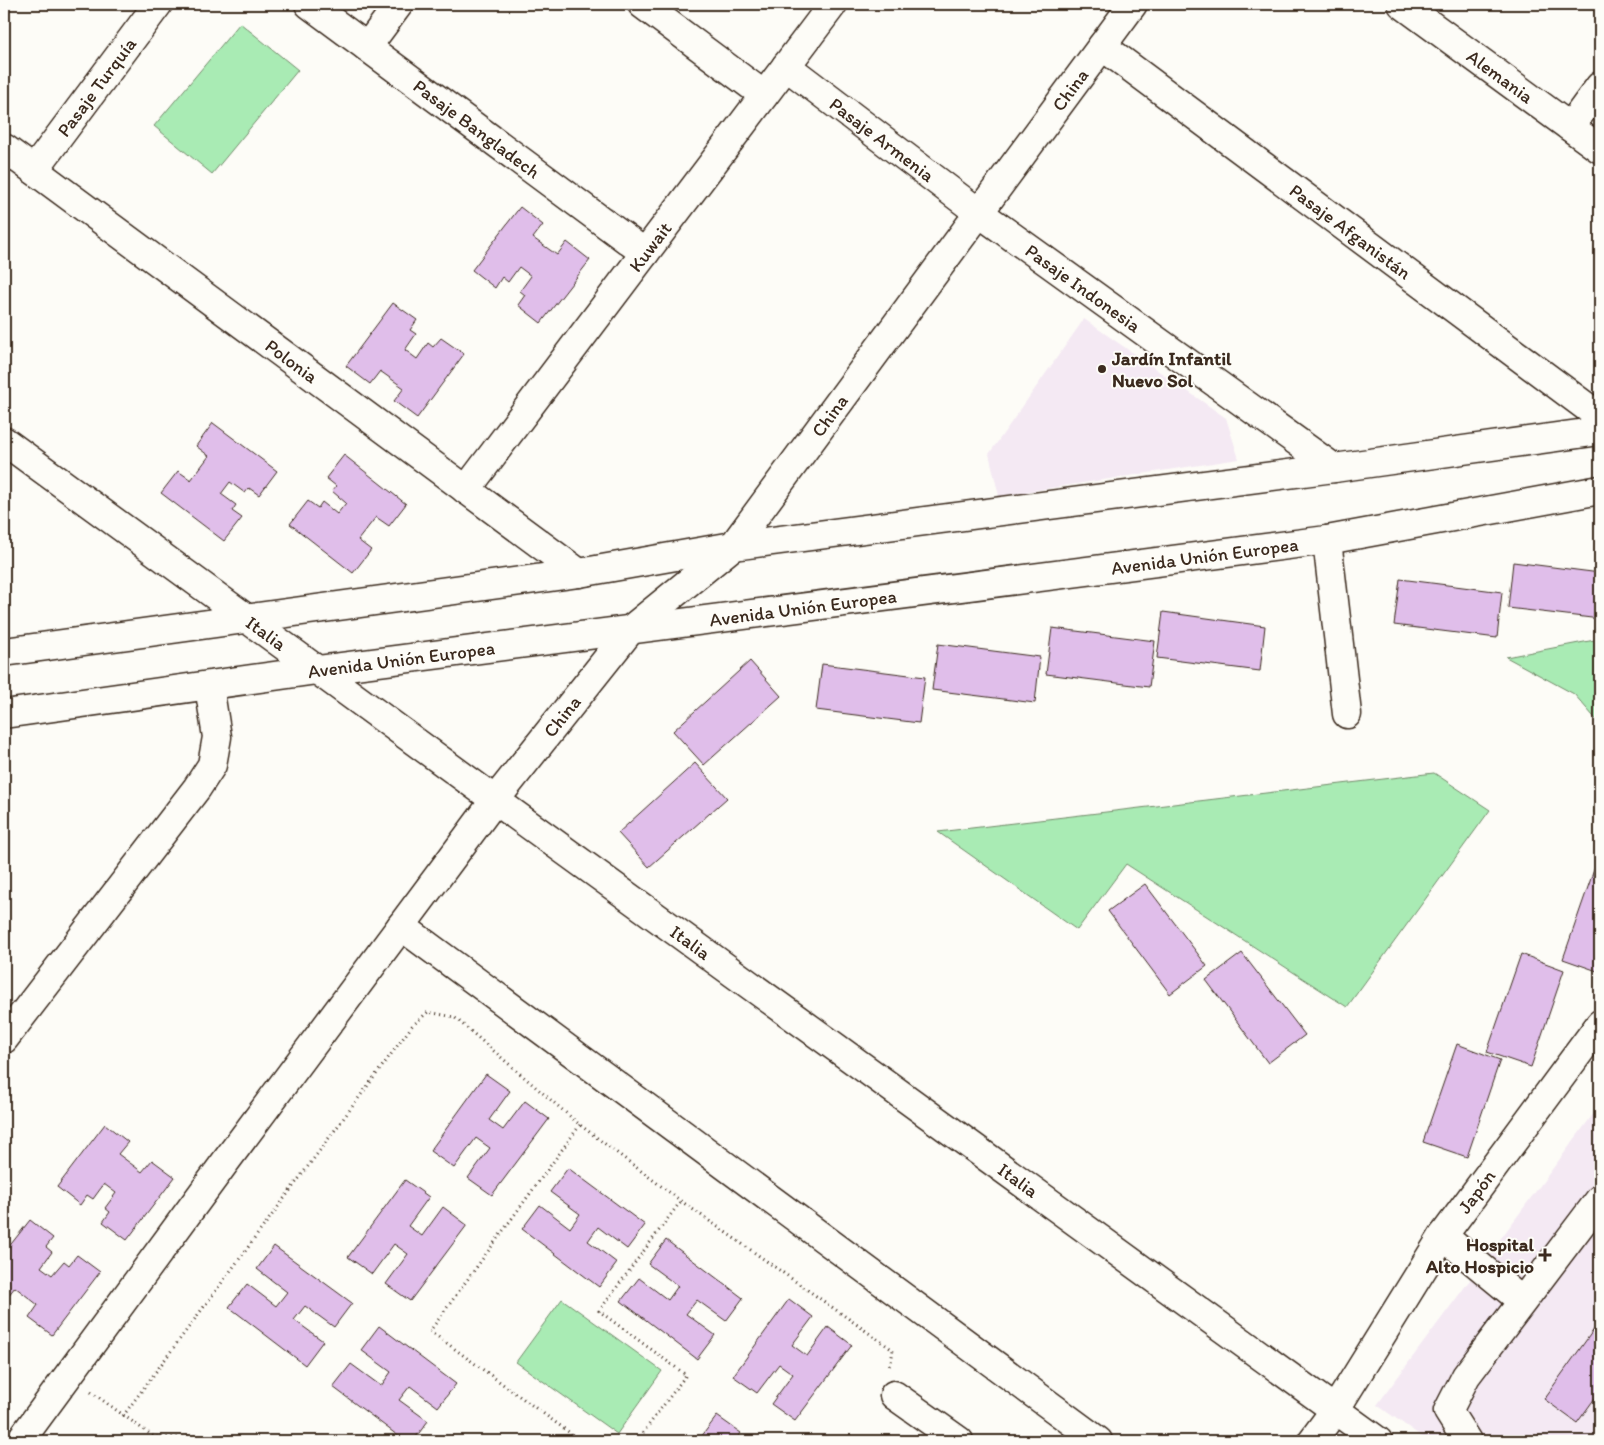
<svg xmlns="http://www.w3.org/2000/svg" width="1604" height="1445" font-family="Itim,sans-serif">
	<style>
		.built { fill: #f4e9f3 }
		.green { fill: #a9ebb4; stroke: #728a69 }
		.building { fill: #e0beea; stroke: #3b2a1e }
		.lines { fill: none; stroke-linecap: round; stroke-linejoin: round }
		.minor-casing { stroke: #3b2a1e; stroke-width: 31 }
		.path { stroke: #3b2a1e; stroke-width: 3; stroke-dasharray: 1 4; stroke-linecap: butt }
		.minor { stroke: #fdfcf7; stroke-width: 28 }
		.poi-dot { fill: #3b2a1e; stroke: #fdfcf7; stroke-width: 2 }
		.labels { text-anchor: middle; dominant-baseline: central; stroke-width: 4; stroke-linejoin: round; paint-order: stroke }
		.street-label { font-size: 19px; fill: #3b2a1e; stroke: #fdfcf7 }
		.poi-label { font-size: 19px; font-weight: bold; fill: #3b2a1e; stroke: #fdfcf7; text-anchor: start }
	</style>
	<rect width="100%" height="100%" fill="#fdfcf7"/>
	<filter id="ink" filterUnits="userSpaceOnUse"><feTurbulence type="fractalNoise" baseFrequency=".02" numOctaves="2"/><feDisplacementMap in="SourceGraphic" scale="10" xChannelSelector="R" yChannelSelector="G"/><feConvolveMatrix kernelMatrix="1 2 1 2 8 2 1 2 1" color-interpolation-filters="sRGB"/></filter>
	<g filter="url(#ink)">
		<g class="built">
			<path d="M1084,319L1226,418L1239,459L999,496L989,454Z"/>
			<path d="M1600,1105V1441H1428L1377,1405Z"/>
		</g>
		<g class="green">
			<path d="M240,23L298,70L212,174L154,126Z"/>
			<path d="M1600,639V811L1594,813L1600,724L1574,694L1506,657Z"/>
			<path d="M1434,773L1490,810L1347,1007L1126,864L1077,930L938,832Z"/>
			<path d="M562,1299L662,1371L617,1434L516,1362Z"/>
		</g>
		<g class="building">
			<path d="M520,207L543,225L533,238L557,255L567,242L590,260L541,323L518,305L525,295L520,291L531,276L519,267L508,282L502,277L495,288L472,270Z"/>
			<path d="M393,303L417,320L410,330L416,334L405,350L417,359L428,343L433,347L441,338L464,354L417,418L394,401L404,388L380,371L370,384L346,366Z"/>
			<path d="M213,423L277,471L259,495L249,488L245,493L230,482L221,494L236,505L232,511L242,518L224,541L161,493L178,471L191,480L209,456L196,446Z"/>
			<path d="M344,455L406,504L389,526L376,517L358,540L371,550L353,573L290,524L308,501L318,508L322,502L337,514L346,503L332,491L336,486L326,478Z"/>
			<path d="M1513,562L1600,573V619L1508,608Z"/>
			<path d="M1400,579L1502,592L1497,638L1394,625Z"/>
			<path d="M1163,612L1265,626L1260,671L1157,658Z"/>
			<path d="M1052,628L1155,641L1149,687L1046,674Z"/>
			<path d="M938,644L1040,657L1035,703L932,690Z"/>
			<path d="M750,661L781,696L704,765L673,731Z"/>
			<path d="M822,664L925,677L919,723L816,710Z"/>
			<path d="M695,763L727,798L649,867L618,833Z"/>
			<path d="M1597,861L1600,863V972L1563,959Z"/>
			<path d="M1145,884L1207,966L1170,994L1108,911Z"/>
			<path d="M1242,953L1305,1035L1268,1063L1206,980Z"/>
			<path d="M1521,954L1564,970L1531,1067L1487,1052Z"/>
			<path d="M1457,1044L1500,1060L1467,1157L1423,1142Z"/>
			<path d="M486,1074L510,1091L489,1120L503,1130L525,1101L549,1119L492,1195L468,1178L490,1148L476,1138L454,1168L430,1151Z"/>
			<path d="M105,1124L128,1142L118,1154L142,1172L152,1160L175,1177L127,1240L103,1222L110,1212L105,1208L116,1193L104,1184L93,1199L87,1195L80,1205L57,1187Z"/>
			<path d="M568,1168L645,1225L627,1249L598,1227L588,1241L617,1263L599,1287L522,1229L540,1205L570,1228L580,1214L550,1192Z"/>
			<path d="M405,1180L429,1197L408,1226L422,1236L443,1207L467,1225L410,1301L386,1284L408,1254L394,1244L372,1274L348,1257Z"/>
			<path d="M30,1220L53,1238L46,1247L52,1252L41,1267L52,1275L64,1261L69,1265L77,1255L100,1272L52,1335L29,1318L38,1305L15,1287L5,1300L4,1299V1253Z"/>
			<path d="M666,1240L743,1298L726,1321L697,1300L686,1314L715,1335L697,1359L621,1301L639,1278L668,1300L678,1286L648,1264Z"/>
			<path d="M274,1246L352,1303L334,1327L305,1306L294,1320L323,1341L305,1365L229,1307L247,1284L276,1306L287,1292L257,1269Z"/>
			<path d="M789,1299L813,1317L792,1345L807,1356L828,1327L852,1345L795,1421L771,1404L793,1374L779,1364L757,1393L733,1376Z"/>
			<path d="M1600,1321V1391L1577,1423L1544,1399Z"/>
			<path d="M379,1326L456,1384L438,1407L410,1386L399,1400L428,1421L413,1441H405L333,1387L351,1364L381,1386L391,1372L361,1350Z"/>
			<path d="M717,1416L741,1433L735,1441H698Z"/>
		</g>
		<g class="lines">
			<g class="minor-casing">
				<g id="minor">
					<path id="s1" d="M309,4L645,253"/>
					<path d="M642,4L764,95"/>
					<path id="s2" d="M1402,4L1600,149"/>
					<path id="s3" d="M1102,46L1600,417"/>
					<path d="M367,47L399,4"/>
					<path id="s4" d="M786,66L978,212L1334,468"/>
					<path d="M1570,127L1600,86"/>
					<path id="s5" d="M4,148L579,573"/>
					<path id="s6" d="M34,170L158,4"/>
					<path id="s7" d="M4,441L495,800L1378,1441"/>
					<path id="s8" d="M466,490L833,4"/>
					<path d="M1327,540L1347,714"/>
					<path d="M4,652L579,573L733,546L1334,468L1600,431"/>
					<path id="s9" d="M4,714L317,670L1327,540L1600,490"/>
					<path d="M401,926L1098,1441"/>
					<path d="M4,1039L197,788L212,765L217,737L209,686"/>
					<path d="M1443,1236L1522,1301"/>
					<path d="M894,1395L959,1441"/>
					<path id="s10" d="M20,1441L226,1161L495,800L631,629L733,546L1133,4"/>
					<path id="s11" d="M1312,1441L1335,1410L1443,1236L1600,1024"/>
					<path d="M1467,1441L1448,1411L1466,1376L1600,1199"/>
				</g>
			</g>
			<g class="path">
				<path d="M580,1125L430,1331L581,1441"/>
				<path d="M91,1392L154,1437L197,1439L198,1441"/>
				<path d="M123,1416L412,1026L428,1012L454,1017L580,1125L681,1201L893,1350L891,1363L889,1366"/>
				<path d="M637,1441L686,1375L599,1311L681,1201"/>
			</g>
			<use href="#minor" class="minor"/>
		</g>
	</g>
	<g class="poi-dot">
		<circle cx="1102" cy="369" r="5"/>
		<path d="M1542.5 1247.5h5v5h5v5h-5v5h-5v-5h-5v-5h5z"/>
	</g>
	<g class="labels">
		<g class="street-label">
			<text stroke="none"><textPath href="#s2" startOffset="122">Alemania</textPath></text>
			<text stroke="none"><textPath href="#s6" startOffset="104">Pasaje Turquía</textPath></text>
			<text stroke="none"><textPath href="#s10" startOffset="1715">China</textPath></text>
			<text stroke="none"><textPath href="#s1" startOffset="209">Pasaje Bangladech</textPath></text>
			<text stroke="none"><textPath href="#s4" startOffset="121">Pasaje Armenia</textPath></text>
			<text stroke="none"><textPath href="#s3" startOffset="310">Pasaje Afganistán</textPath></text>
			<text stroke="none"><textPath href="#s8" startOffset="305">Kuwait</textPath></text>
			<text stroke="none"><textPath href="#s4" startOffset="371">Pasaje Indonesia</textPath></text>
			<text stroke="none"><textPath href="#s5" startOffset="358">Polonia</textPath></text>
			<text stroke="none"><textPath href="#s10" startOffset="1310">China</textPath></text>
			<text stroke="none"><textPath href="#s9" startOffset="1211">Avenida Unión Europea</textPath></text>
			<text stroke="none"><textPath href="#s9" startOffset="806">Avenida Unión Europea</textPath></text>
			<text stroke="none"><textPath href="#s7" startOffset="325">Italia</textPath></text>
			<text stroke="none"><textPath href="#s9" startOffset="401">Avenida Unión Europea</textPath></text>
			<text stroke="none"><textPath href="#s10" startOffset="905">China</textPath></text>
			<text stroke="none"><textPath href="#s7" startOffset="850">Italia</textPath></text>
			<text stroke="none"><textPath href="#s7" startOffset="1255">Italia</textPath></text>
			<text stroke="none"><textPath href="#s11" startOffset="299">Japón</textPath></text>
		</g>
		<g class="poi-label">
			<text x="1112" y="358">Jardín Infantil<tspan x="1112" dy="22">Nuevo Sol</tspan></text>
			<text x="1534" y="1244" text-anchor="end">Hospital<tspan x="1534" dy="22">Alto Hospicio</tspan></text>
		</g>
	</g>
	<rect width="1604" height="1445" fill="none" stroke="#fdfcf7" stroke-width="20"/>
	<rect x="10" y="10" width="1584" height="1425" fill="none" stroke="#3b2a1e" stroke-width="2" filter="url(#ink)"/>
</svg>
